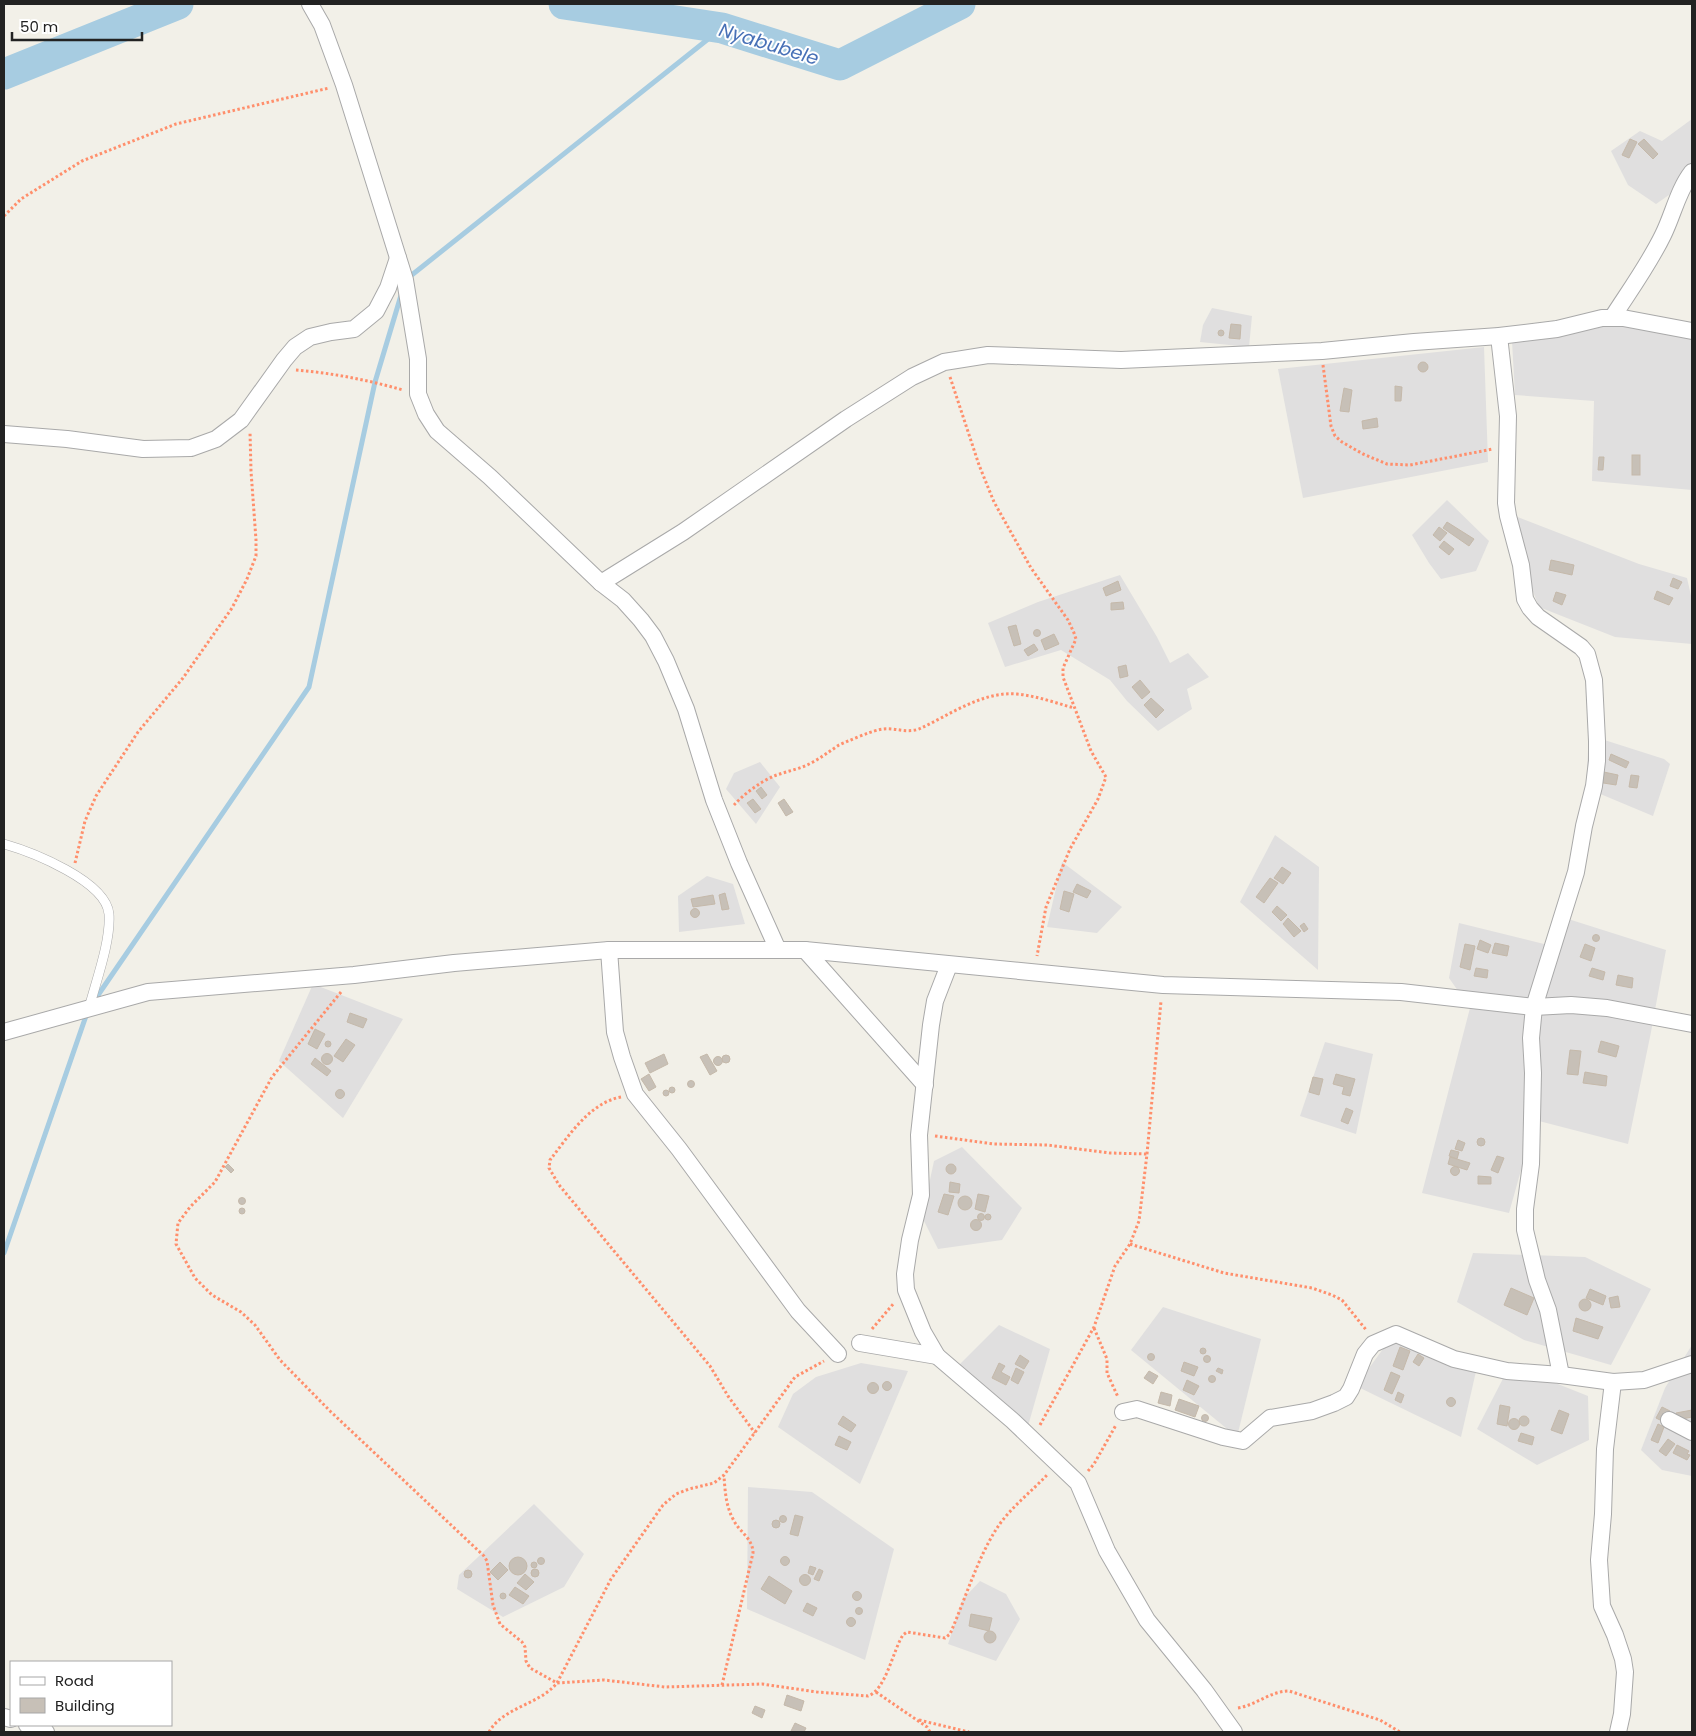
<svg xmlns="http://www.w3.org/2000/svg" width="1696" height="1736" font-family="Poppins,sans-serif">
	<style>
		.residential { fill: #e0dfdf }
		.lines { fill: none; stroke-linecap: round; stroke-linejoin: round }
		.stream { stroke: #a7cce1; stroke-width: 5 }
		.river { stroke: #a7cce1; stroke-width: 31 }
		.building { fill: #c7c0b7; stroke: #c5b9aa }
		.service-casing { stroke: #a9a9a9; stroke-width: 10 }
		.minor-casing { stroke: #a9a9a9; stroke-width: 18 }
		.path { stroke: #ff8f6c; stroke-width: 3; stroke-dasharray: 2.5 2.5; stroke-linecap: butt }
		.service { stroke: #fff; stroke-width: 9 }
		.minor { stroke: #fff; stroke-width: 16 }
		.labels { text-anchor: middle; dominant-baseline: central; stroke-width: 4; stroke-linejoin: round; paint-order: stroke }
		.water-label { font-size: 19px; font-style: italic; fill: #4871b7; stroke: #fff }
	</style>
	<rect width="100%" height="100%" fill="#f2f0e8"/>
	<g class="residential">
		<path d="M1692,119V179L1656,204L1628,185L1611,151L1640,131L1662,141Z"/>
		<path d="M1212,308L1252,316L1249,347L1200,342L1203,325Z"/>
		<path d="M1592,320L1692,335V490L1592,481L1594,401L1515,395L1512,341Z"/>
		<path d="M1484,347L1488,462L1303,498L1278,369Z"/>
		<path d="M1447,500L1489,541L1476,571L1441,579L1429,563L1412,535Z"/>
		<path d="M1515,516L1639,564L1687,578L1692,600V644L1615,637L1539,607L1529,581Z"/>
		<path d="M1120,575L1157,637L1170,663L1188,653L1209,677L1187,689L1192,709L1158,731L1127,701L1110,680L1061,650L1005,667L988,623L1038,602Z"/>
		<path d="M1595,737L1664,759L1670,764L1653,816L1586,788L1588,751Z"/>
		<path d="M760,762L780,787L756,824L726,789L734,773Z"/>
		<path d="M1275,835L1319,867L1318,970L1240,902Z"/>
		<path d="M1062,862L1122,907L1097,933L1047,927Z"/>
		<path d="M707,876L733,884L745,924L679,932L678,896Z"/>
		<path d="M1565,918L1666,950L1651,1032L1628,1144L1535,1120L1509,1213L1422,1193L1470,1008L1449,978L1459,923L1560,948Z"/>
		<path d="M313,984L403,1019L343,1118L279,1061Z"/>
		<path d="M1325,1042L1373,1054L1356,1134L1300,1116Z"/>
		<path d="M962,1147L1022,1208L1002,1240L938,1249L922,1217L934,1161Z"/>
		<path d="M1473,1253L1585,1257L1651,1289L1611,1365L1524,1340L1457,1302Z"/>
		<path d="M1163,1307L1261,1339L1237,1437L1131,1350Z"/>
		<path d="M999,1325L1050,1349L1028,1426L957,1367Z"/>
		<path d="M1399,1327L1477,1367L1461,1437L1356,1386Z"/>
		<path d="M1692,1345V1476L1662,1470L1641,1450L1665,1388Z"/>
		<path d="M861,1363L908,1371L860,1484L778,1427L793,1394L816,1377Z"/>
		<path d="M1510,1365L1588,1396L1589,1440L1537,1465L1477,1429Z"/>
		<path d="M748,1487L812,1492L894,1549L865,1660L747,1609Z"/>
		<path d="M534,1504L584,1554L564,1587L503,1617L457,1589L459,1575Z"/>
		<path d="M980,1581L1006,1594L1020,1619L996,1661L948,1644L963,1599Z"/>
	</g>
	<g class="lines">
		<g class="stream">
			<path d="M408,278L722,28"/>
			<path d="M94,1001L309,687L375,382L402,292"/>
			<path d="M4,1253L87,1013"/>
		</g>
		<g class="river">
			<path d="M564,4L722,28L840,65L960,4"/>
			<path d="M4,74L178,4"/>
		</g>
	</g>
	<g class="building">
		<path d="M1630,139L1637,142L1629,158L1622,155Z"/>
		<path d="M1644,139L1658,154L1653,159L1638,144Z"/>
		<path d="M1231,324L1241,325L1240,339L1229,338Z"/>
		<circle cx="1221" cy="333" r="3"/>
		<circle cx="1423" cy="367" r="5"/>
		<path d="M1395,386L1402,387L1401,401H1395Z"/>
		<path d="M1344,388L1352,390L1349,412L1340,411Z"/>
		<path d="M1377,418L1378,427L1363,429L1362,421Z"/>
		<rect x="1632" y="455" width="8" height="20"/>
		<path d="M1599,457H1604L1603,470H1598Z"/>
		<path d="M1447,522L1474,539L1469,546L1443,528Z"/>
		<path d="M1439,527L1447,533L1440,541L1433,535Z"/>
		<path d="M1444,541L1454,549L1449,555L1439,547Z"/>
		<path d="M1551,560L1574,565L1572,575L1549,570Z"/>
		<path d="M1673,578L1682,582L1678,589L1670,586Z"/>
		<path d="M1118,581L1121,590L1106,596L1103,588Z"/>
		<path d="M1657,591L1673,598L1669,605L1654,599Z"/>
		<path d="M1556,592L1566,595L1562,605L1553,601Z"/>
		<path d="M1123,602L1124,609L1111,610V603Z"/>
		<path d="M1016,625L1021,644L1014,646L1008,627Z"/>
		<circle cx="1037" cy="633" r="3.5"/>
		<path d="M1054,634L1059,644L1045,650L1041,640Z"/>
		<path d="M1034,644L1038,650L1028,656L1024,650Z"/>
		<path d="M1126,665L1128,676L1120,678L1118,667Z"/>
		<path d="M1140,680L1150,692L1142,699L1132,687Z"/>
		<path d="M1151,698L1164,710L1156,718L1144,705Z"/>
		<path d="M1611,754L1629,762L1626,768L1609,760Z"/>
		<path d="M1599,771L1618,775L1616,785L1597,782Z"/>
		<path d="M1631,775L1639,776L1637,788L1629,787Z"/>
		<path d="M761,787L767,795L762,799L756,791Z"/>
		<path d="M753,799L761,809L755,813L747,803Z"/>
		<path d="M784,799L793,812L786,816L778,803Z"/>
		<path d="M1282,867L1291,873L1283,884L1274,878Z"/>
		<path d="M1270,878L1278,883L1264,903L1256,897Z"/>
		<path d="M1077,884L1091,891L1087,898L1073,892Z"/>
		<path d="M1064,891L1074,894L1069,912L1060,909Z"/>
		<path d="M725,893L729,909L722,910L719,895Z"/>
		<path d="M713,895L715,904L693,907L691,899Z"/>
		<path d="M1277,906L1287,915L1281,921L1272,912Z"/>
		<circle cx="695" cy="913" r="4.5"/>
		<path d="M1288,918L1301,931L1294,937L1283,924Z"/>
		<path d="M1304,923L1308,929L1304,932L1300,926Z"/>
		<circle cx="1596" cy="938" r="3.5"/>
		<path d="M1480,940L1491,945L1488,953L1477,949Z"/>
		<path d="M1495,943L1509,946L1507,956L1492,953Z"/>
		<path d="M1465,944L1475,946L1470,970L1460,967Z"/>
		<path d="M1585,944L1595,948L1591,961L1580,957Z"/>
		<path d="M1476,968L1488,970L1487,978L1474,976Z"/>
		<path d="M1592,968L1605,972L1603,980L1589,976Z"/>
		<path d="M1618,975L1633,978L1632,988L1616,985Z"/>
		<path d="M350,1013L367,1019L363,1028L347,1022Z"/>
		<path d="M315,1029L325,1034L317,1049L308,1044Z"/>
		<path d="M346,1039L355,1045L343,1062L334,1056Z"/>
		<circle cx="328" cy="1044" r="3"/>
		<path d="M1601,1041L1619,1046L1616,1057L1598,1052Z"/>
		<path d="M1570,1050L1581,1051L1578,1075L1567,1074Z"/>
		<circle cx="327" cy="1059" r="5.5"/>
		<path d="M664,1054L668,1064L650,1073L645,1063Z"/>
		<path d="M707,1054L717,1071L710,1075L700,1057Z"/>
		<circle cx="726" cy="1059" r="4"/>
		<circle cx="718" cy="1061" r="4.5"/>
		<path d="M315,1058L331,1071L327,1076L311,1064Z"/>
		<path d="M1585,1072L1607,1076L1606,1086L1583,1083Z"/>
		<path d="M649,1074L656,1087L649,1091L641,1079Z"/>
		<path d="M1336,1074L1355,1079L1350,1096L1342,1094L1344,1087L1333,1084Z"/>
		<path d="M1313,1077L1323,1079L1319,1095L1309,1092Z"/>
		<circle cx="691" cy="1084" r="3.5"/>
		<circle cx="672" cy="1090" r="3"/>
		<circle cx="340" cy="1094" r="4.5"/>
		<circle cx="666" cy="1093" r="3"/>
		<path d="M1346,1108L1353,1111L1348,1124L1341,1121Z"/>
		<circle cx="1481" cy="1142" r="4"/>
		<path d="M1458,1140L1465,1143L1462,1151L1455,1149Z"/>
		<path d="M1451,1150L1459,1152L1457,1159L1449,1156Z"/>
		<path d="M1497,1156L1504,1158L1498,1173L1491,1170Z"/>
		<path d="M1450,1157L1470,1163L1467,1170L1448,1164Z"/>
		<path d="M228,1164L234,1170L231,1173L225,1167Z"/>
		<circle cx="951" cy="1169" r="5"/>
		<circle cx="1455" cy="1171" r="4.5"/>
		<path d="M1478,1176L1491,1177V1184H1478Z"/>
		<path d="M950,1182L960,1184L959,1193L949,1192Z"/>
		<path d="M944,1194L954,1196L948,1215L938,1212Z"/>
		<path d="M978,1194L989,1196L985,1212L975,1209Z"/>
		<circle cx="965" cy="1203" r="7"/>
		<circle cx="242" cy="1201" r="3.5"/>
		<circle cx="242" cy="1211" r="3"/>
		<circle cx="981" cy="1217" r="3.5"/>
		<circle cx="988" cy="1217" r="3"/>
		<circle cx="976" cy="1225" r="5.5"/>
		<path d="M1511,1288L1534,1298L1527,1315L1504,1305Z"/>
		<path d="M1590,1289L1606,1296L1603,1305L1586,1298Z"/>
		<path d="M1618,1296L1620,1307L1611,1308L1609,1298Z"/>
		<circle cx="1585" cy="1305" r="6"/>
		<path d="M1576,1318L1603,1327L1598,1339L1573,1331Z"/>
		<path d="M1400,1347L1410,1351L1403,1370L1393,1366Z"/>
		<circle cx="1203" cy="1351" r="3"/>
		<circle cx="1151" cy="1357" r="3.5"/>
		<path d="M1418,1354L1424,1358L1419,1366L1413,1362Z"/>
		<path d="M1020,1355L1029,1361L1024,1369L1015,1364Z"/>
		<circle cx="1207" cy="1359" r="3.5"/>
		<path d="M1184,1362L1198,1367L1194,1376L1181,1371Z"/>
		<path d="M999,1363L1005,1366L1001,1372L1010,1377L1006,1385L992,1378Z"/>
		<path d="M1016,1368L1024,1372L1018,1384L1011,1380Z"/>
		<path d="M1218,1368L1223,1370L1222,1374L1216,1371Z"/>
		<path d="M1149,1371L1158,1376L1153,1384L1144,1378Z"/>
		<path d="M1391,1372L1400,1376L1392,1394L1384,1390Z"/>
		<circle cx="1212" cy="1379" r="3.5"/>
		<path d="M1187,1380L1199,1386L1194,1395L1183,1390Z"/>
		<circle cx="887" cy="1386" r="4.5"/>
		<circle cx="873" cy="1388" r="5.5"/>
		<path d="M1161,1392L1172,1395L1170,1406L1158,1403Z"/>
		<path d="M1398,1392L1404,1395L1401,1403L1395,1400Z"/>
		<circle cx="1451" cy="1402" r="4.5"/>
		<path d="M1179,1399L1199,1406L1195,1417L1175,1410Z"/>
		<path d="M1500,1405L1510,1407L1507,1426L1497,1424Z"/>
		<path d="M1662,1407L1670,1411L1664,1422L1656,1418Z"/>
		<path d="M1559,1410L1569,1414L1562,1434L1551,1430Z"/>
		<path d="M1692,1410V1417L1677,1420L1676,1413Z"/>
		<circle cx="1205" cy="1418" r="3.5"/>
		<path d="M843,1416L856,1425L851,1432L838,1424Z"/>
		<circle cx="1524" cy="1421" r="5"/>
		<circle cx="1514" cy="1424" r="5.5"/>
		<path d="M1658,1424L1664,1427L1658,1443L1651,1440Z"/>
		<path d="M1521,1433L1534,1437L1532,1445L1518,1441Z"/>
		<path d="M839,1436L851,1442L847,1450L835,1445Z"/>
		<path d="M1668,1439L1675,1444L1666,1456L1659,1451Z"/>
		<path d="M1677,1445L1689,1451L1687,1454L1690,1455L1687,1460L1673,1453Z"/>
		<path d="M795,1515L803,1517L798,1536L790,1534Z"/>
		<circle cx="783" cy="1519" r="3.5"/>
		<circle cx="776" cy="1524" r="4"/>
		<circle cx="785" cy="1561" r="4.5"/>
		<circle cx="541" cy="1561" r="3.5"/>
		<circle cx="518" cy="1566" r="9"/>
		<circle cx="534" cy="1565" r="3"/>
		<path d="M500,1562L508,1570L498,1580L490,1572Z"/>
		<path d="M810,1566L816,1568L813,1575L808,1573Z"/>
		<path d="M819,1569L823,1571L819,1581L814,1579Z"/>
		<circle cx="535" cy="1573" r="4"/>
		<circle cx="468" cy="1574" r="4"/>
		<path d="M525,1574L534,1582L526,1590L517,1583Z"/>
		<circle cx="805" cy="1580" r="5.5"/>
		<path d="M769,1576L792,1591L785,1604L761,1589Z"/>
		<path d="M515,1587L529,1596L523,1604L509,1595Z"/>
		<circle cx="857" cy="1596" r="4.5"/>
		<circle cx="503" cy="1596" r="3"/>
		<path d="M807,1603L817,1608L813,1616L803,1611Z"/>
		<circle cx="859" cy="1611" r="3.5"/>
		<path d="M971,1614L992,1618L989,1631L969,1626Z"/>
		<circle cx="851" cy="1622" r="4.5"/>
		<circle cx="990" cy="1637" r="6"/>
		<path d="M787,1695L804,1701L801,1711L784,1705Z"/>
		<path d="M755,1706L765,1710L762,1718L752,1713Z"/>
		<path d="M795,1723L806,1728L804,1732L791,1731Z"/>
	</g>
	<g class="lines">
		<g class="service-casing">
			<path id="service" d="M4,844C32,852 106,881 109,914C111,941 96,981 89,1008"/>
		</g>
		<g class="minor-casing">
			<g id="minor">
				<path d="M310,4L322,25L344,85L405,280L418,359V394L426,414L437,431L490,477L601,583L623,600L641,620L653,636L666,661L686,709L714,800L739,863L778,950"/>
				<path d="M1612,318C1630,290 1649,264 1663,235C1673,215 1678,190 1692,172"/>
				<path d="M1499,336L1508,416L1506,503L1508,516L1521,565L1525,599L1530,608L1538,617L1581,647L1587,654L1594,680L1597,741V761L1594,786L1584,826L1576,872L1534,1007L1531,1038L1533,1073L1531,1164L1525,1209V1230L1537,1280L1548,1310L1561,1375"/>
				<path d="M4,434L67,439L143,449L191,448L216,439L241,420L284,360L295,347L310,337L331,332L354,329L376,311L388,288L398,258"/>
				<path d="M601,583L683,532L846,419L912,377L944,362L988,355L1121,360L1322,351L1414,342L1499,336L1557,329L1602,318H1623L1692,331"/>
				<path d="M609,950L615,1032L622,1057L635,1094L679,1149L798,1311L838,1354"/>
				<path d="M805,950L925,1085"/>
				<path d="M949,965L935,1001L931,1025L919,1135L921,1195L910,1240L905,1274L906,1290L923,1332L937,1356L1013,1421L1078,1483L1107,1551L1147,1620L1204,1690L1234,1732"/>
				<path d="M4,1032L148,992L354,975L454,963L609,950H805L1163,985L1401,992L1534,1007L1571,1005L1607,1008L1692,1024"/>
				<path d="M860,1343L937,1356"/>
				<path d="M1613,1382L1605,1449L1603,1514L1599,1560L1602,1606L1615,1635L1623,1659L1625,1672L1622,1714L1618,1732"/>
				<path d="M1123,1412L1137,1409L1223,1437L1243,1441L1270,1418L1312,1411L1334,1403L1346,1397L1351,1389L1365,1354L1373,1344L1396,1334L1454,1359L1507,1371L1561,1375L1613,1382L1644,1380L1692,1364"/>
				<path d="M1669,1420L1692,1432"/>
				<path d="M4,1717L11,1719"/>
				<path d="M27,1725L46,1732"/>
			</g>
		</g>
		<g class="path">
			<path d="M4,216L21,199L82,161L176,124L329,88"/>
			<path d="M1323,365L1331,426L1335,436L1342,442L1363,454L1387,464L1410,465L1493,449"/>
			<path d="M296,370C332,373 368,380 403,390"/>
			<path d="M950,377L979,465L994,502L1031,568L1068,620L1074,633L1076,639L1063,668V677L1091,751L1106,777L1098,799L1070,849L1046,907L1037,956"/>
			<path d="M734,805C744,794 760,782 774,776C787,771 801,769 813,762C822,757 830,751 839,745C848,741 869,732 878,730C893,726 905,734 919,729C950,715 982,691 1017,694C1037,696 1056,703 1074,708"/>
			<path d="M75,863L85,821L96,796L138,732L183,678L232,608L247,579L256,556V540L251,471L250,432"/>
			<path d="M341,992L272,1077L215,1182L190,1207L178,1223L176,1244L195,1278L212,1295L241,1312L255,1325L280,1360L330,1411L484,1556L487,1561L493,1605L500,1624L522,1642L525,1647L526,1661L530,1668L557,1683L604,1680L665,1687L762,1684L817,1692L868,1696C886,1690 893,1650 903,1635L907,1632L945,1638L950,1634C965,1600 977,1559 997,1528C1010,1508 1031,1492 1047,1475"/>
			<path d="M621,1097C589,1103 568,1137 550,1160L549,1168L559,1185L710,1366L728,1396L755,1433"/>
			<path d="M935,1136L994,1144L1047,1145L1110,1153L1147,1154"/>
			<path d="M1130,1244L1224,1273L1312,1288L1332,1295L1342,1300L1367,1331"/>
			<path d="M1094,1328L1107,1359V1373L1118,1397"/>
			<path d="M872,1329L894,1303"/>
			<path d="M1040,1425L1094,1327L1115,1266L1130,1244L1139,1221L1147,1154L1161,1001"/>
			<path d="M1088,1471L1094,1464L1116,1425"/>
			<path d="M722,1685L753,1553C753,1538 739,1532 733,1519C726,1506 725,1491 724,1476"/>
			<path d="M876,1692L927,1727L930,1732"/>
			<path d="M1238,1708C1256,1705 1271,1691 1289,1691L1380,1720L1400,1732"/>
			<path d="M919,1720L969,1732"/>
			<path d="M489,1732C503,1707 539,1705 557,1683L611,1579L663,1505L676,1494L689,1489L714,1483L724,1475L795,1377L824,1361"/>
		</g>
		<use href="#service" class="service"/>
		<use href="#minor" class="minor"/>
	</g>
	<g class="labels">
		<g class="water-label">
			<text transform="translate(769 44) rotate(17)">Nyabubele</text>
		</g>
	</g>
	<rect width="1696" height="1736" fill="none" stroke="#222222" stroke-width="10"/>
	<rect x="10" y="1661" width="162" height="65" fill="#ffffff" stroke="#a7a7a7"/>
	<rect x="20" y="1677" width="25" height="8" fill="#ffffff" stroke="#a7a7a7"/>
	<text x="55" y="1686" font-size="15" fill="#222222">Road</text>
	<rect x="20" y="1698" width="25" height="15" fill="#c7c0b7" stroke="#a7a7a7"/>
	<text x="55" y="1711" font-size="15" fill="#222222">Building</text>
	<path d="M12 32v8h130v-8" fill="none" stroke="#222222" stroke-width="2.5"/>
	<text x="20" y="32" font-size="15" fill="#222222" stroke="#ffffff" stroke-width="4" paint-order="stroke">50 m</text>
</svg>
